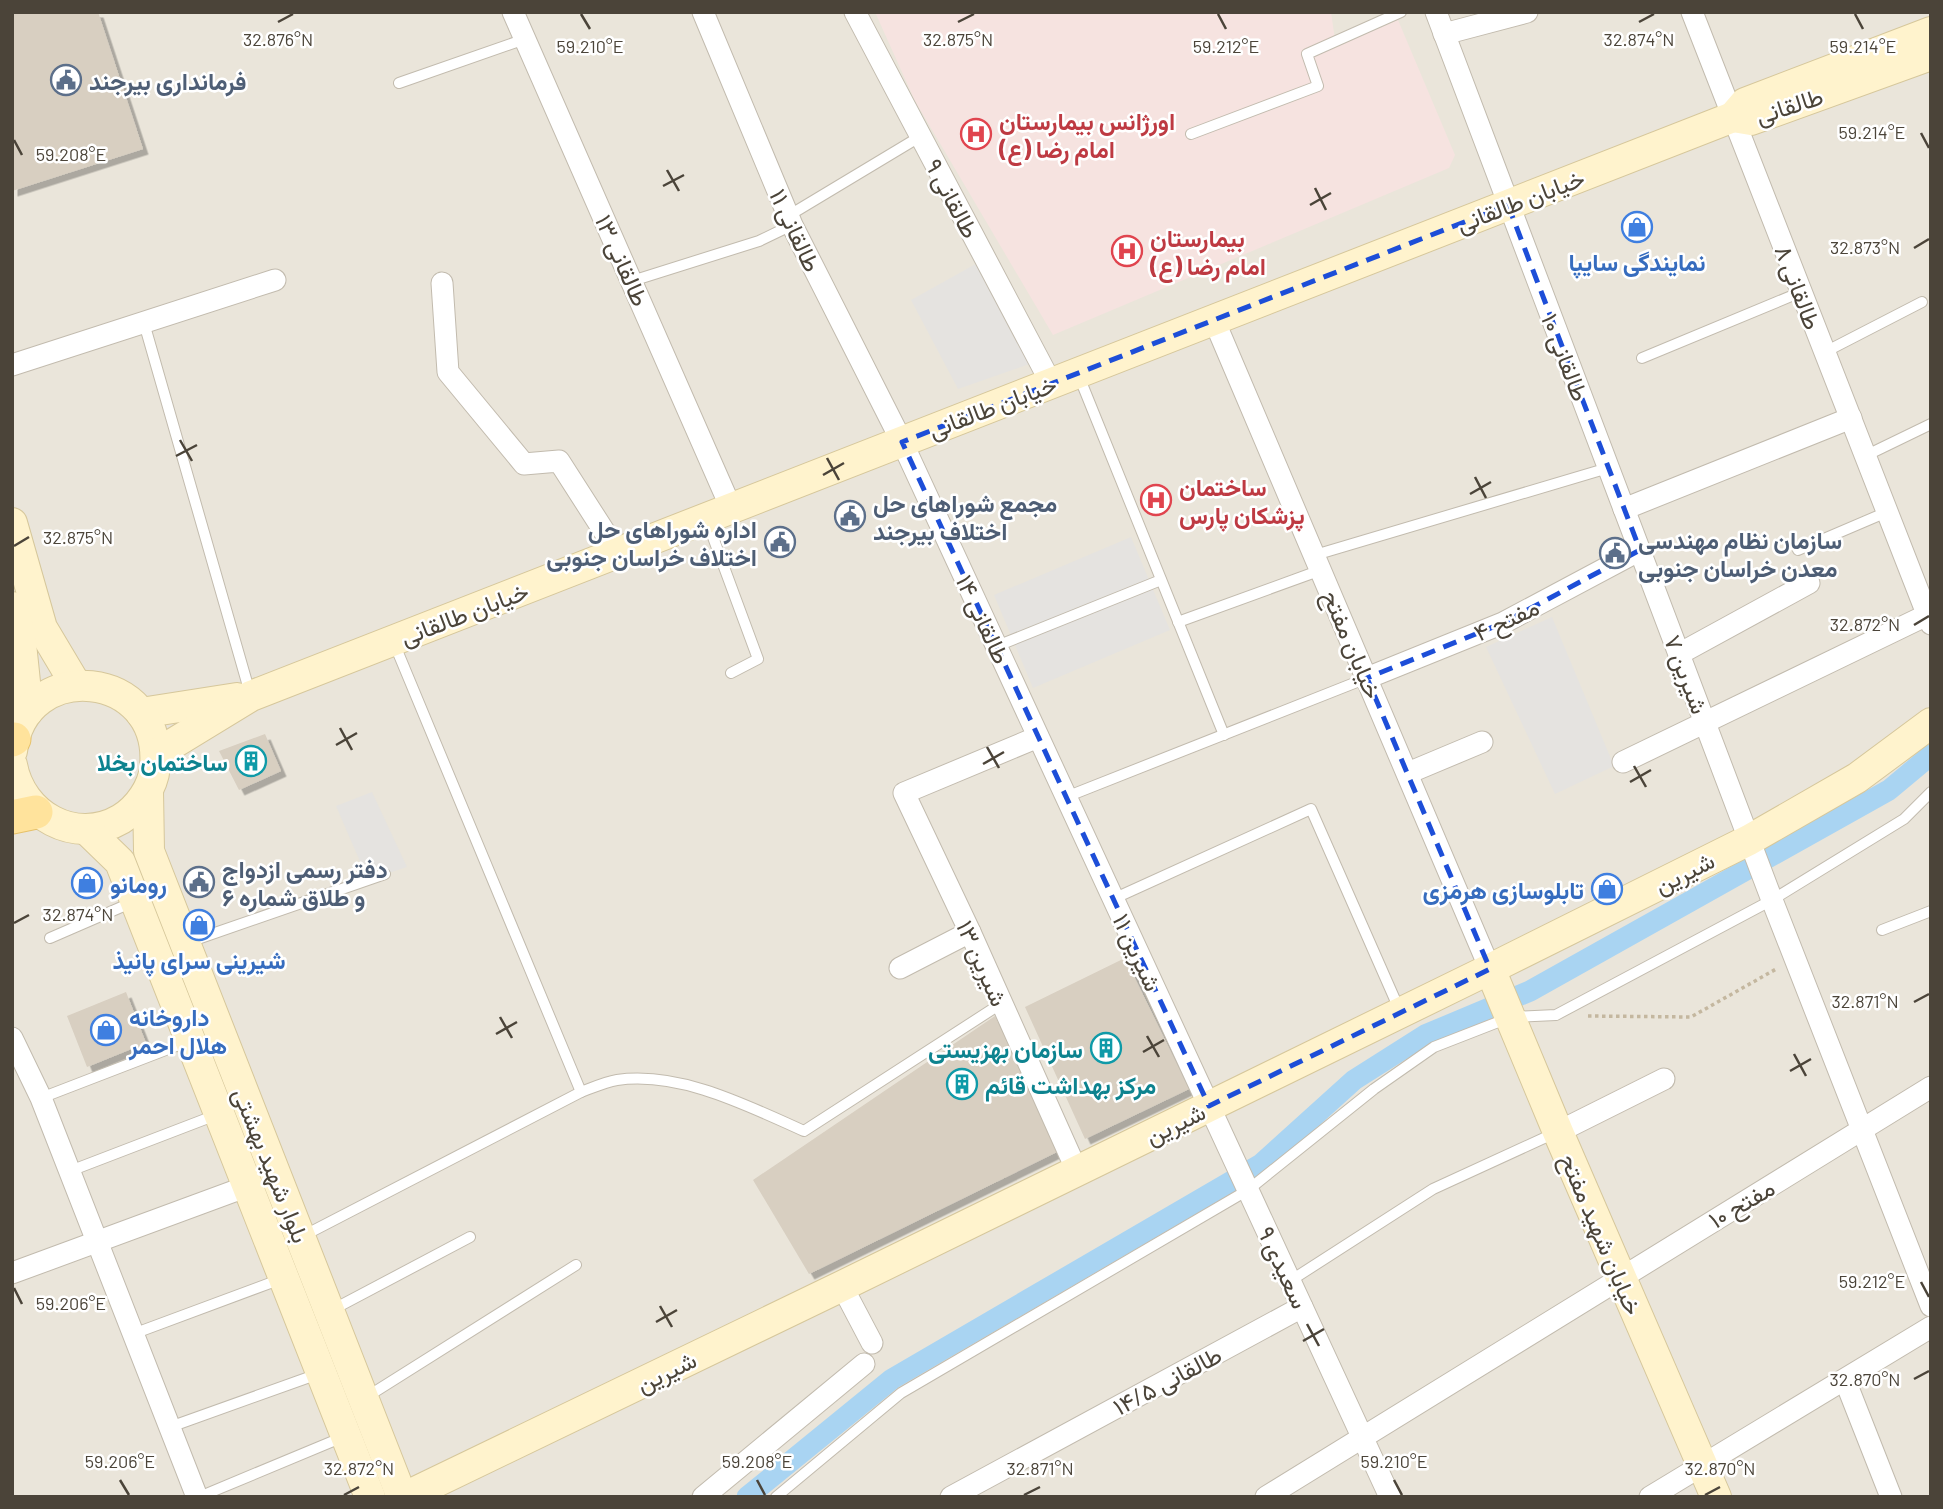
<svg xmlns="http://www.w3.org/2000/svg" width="1943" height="1509" font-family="Barlow,Vazirmatn,sans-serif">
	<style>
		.residential { fill: #eae5da }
		.medical { fill: #f6e3e0 }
		.parking { fill: #e5e3e0 }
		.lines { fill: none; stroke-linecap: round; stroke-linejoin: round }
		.canal { stroke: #a9d4f2; stroke-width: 21 }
		.building { fill: #d8cfc1; filter: url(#shadow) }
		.lane-casing { stroke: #c2bbae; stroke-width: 12 }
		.street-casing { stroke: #c2bbae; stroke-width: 23 }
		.secondary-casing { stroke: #d6c79b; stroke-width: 32 }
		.primary-casing { stroke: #e6c16a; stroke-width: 35 }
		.path { stroke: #c4b79f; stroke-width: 3.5; stroke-dasharray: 3.5 3.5; stroke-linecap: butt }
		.lane { stroke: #fff; stroke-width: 10 }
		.street { stroke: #fff; stroke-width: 21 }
		.secondary { stroke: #fff3cd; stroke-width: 30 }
		.primary { stroke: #ffe39c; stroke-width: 33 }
		.marked { fill: none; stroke: #1d4ed8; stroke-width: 5; stroke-dasharray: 14 9; stroke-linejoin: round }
		.ticks { fill: none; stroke: #4b4439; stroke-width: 2.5 }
		.labels { text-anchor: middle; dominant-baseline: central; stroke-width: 5; stroke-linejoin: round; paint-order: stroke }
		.service-label { font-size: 24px; font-weight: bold; fill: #4e5e75; stroke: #fff; text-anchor: start }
		.street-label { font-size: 24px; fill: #4b4439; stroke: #fff }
		.health-label { font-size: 24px; font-weight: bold; fill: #be3a42; stroke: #fff; text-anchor: start }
		.shop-label { font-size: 24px; font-weight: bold; fill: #366cbe; stroke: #fff }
		.culture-label { font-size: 24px; font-weight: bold; fill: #0d838f; stroke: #fff; text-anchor: end }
		.ticks-label { font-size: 18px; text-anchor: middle; fill: #4b4439; stroke: #fff; stroke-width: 5; stroke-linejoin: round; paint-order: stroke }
	</style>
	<defs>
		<filter id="shadow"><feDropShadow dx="5.5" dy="5.5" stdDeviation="0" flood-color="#0004"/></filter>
	</defs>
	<rect width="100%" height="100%" fill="#f6f3ec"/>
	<rect class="residential" x="12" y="12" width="1919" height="1485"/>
	<path class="medical" d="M875,12H1331L1336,47L1398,20L1455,155L1449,168L1053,335L915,101Z"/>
	<g class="parking">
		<path d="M981,261L1035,362L958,389L911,300Z"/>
		<path d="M1131,537L1170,630L1033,688L994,595Z"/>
		<path d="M1552,617L1614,766L1555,794L1486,647Z"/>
		<path d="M372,792L407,867L368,880L336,806Z"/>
	</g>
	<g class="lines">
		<path class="canal" d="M747,1497L892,1379L1261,1164L1354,1080L1425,1035L1530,991L1889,790L1931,755"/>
	</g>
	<g class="building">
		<path d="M12,12H98L143,149L12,191Z"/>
		<path d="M265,734L281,771L239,790L219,751Z"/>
		<path d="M1125,958L1189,1089L1085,1139L1025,1007Z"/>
		<path d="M126,992L146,1043L87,1067L67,1016Z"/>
		<path d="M995,1016L1059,1151L809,1274L753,1180Z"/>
	</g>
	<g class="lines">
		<g class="lane-casing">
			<g id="lane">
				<path d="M399,83L525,39"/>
				<path d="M1191,134L1318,86L1307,54L1401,12"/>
				<path d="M788,216L921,136"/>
				<path d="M632,281L759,241L792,225"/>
				<path d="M144,323L250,693"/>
				<path d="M1825,352L1922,302"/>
				<path d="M1642,358L1801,292"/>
				<path d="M1078,374L1224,735"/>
				<path d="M1865,456L1931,424"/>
				<path d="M707,521L758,659L731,673"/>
				<path d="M1798,550L1887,512"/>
				<path d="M1315,555L1608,468"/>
				<path d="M1178,622L1321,570"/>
				<path d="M394,643L581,1092"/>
				<path d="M997,646L1161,580"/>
				<path d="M1066,797L1367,678"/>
				<path d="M1113,899L1311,809L1400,1011"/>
				<path d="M1882,930L1931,911"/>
				<path d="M50,938L133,902"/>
				<path d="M186,943L385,874"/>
				<path d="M41,1098L189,1041"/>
				<path d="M70,1171L216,1115"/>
				<path d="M303,1236L581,1092C592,1088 605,1082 617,1080C680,1071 748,1106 804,1131L1002,1003"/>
				<path d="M1290,1281L1433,1189L1555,1133"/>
				<path d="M332,1310L470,1237"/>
				<path d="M133,1334L281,1279"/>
				<path d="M365,1398L576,1265"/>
				<path d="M170,1427L318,1374"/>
				<path d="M199,1497L343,1437"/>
				<path d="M776,1497L901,1393L1248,1190L1374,1089L1434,1047L1511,1017L1556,1015L1772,900L1904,819L1931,792"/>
			</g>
		</g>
		<g class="street-casing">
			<g id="street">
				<path d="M513,12L731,508"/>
				<path d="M703,12L792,225L902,442L1390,1497"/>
				<path d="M855,12L1051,383"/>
				<path d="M1436,12L1772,900L1931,1306"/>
				<path d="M1692,12L1931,624"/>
				<path d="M1444,34L1527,12"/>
				<path d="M442,283L448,372L524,464L559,461L618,553"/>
				<path d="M1214,320L1490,969"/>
				<path d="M12,365L275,280"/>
				<path d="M1624,509L1851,418"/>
				<path d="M1679,654L1809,583"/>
				<path d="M1367,678L1503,623L1640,550"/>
				<path d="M1038,737L904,793L970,932L1077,1171"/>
				<path d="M1623,762L1927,615"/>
				<path d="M1408,773L1482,742"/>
				<path d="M900,968L970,932"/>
				<path d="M12,1038L41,1098L197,1497"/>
				<path d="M1558,1132L1664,1079"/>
				<path d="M12,1273L248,1186"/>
				<path d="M842,1286L872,1343"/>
				<path d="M1845,1380L1891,1497"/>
				<path d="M703,1497L864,1364"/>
				<path d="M951,1497L1302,1307"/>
				<path d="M1266,1497L1931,1087"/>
				<path d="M1650,1497L1931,1327"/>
			</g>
		</g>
		<g class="secondary-casing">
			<g id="secondary">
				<path d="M1931,32L1745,103L1733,117L1751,120L1931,55"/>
				<path d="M12,523L42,628L76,685"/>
				<path d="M12,607L20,634L28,711"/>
				<path d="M141,713L237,698"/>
				<path d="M12,751C24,655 164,669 155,767C153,787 139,808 121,819C75,846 21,815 12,765"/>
				<path d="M156,754L251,696L1733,117"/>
				<path d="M148,791L149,851L402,1497"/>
				<path d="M86,829L120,862L370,1497"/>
				<path d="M1490,969L1558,1132L1716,1497"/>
				<path d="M405,1497L842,1286L1490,969L1749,840L1857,778L1931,723"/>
			</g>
		</g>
		<g class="primary-casing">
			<g id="primary">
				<path d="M12,740L14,739"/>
				<path d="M12,817L36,812"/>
			</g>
		</g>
		<path class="path" d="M1588,1016L1691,1017L1778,968"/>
		<use href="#lane" class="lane"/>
		<use href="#street" class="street"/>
		<use href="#secondary" class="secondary"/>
		<use href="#primary" class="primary"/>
	</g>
	<path class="marked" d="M1508,205L1640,550L1503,623L1367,678L1490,969L1209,1106L902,442Z"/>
	<path class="ticks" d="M581,14L590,29M1218,14L1226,29M1855,14L1863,29M278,22L293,14M958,22L974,14M1639,22L1654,14M1921,133L1929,148M14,140L22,155M667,170L679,191M663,186L684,175M1315,188L1326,210M1310,205L1331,193M1914,248L1929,239M180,440L192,461M176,456L197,445M827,458L839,480M823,475L844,463M1475,477L1486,498M1470,494L1491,482M14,546L29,537M1914,625L1929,616M340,728L352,750M336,745L357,733M987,747L999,768M983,764L1004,752M1634,766L1646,787M1630,782L1651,770M14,923L29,915M1914,1002L1929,994M500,1017L512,1038M496,1034L517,1022M1147,1036L1159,1057M1143,1052L1164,1040M1794,1054L1806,1076M1790,1071L1811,1059M1921,1282L1929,1297M14,1288L22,1304M660,1306L672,1327M656,1322L677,1310M1307,1324L1319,1346M1303,1341L1324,1329M1914,1379L1929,1371M120,1480L129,1495M757,1480L765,1495M1394,1480L1402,1495M344,1495L359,1487M1024,1495L1040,1487M1705,1495L1720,1487"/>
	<defs>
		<g id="civic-ring" transform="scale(1.575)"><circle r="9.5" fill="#fff" stroke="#5c6f8a" stroke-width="1.5"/><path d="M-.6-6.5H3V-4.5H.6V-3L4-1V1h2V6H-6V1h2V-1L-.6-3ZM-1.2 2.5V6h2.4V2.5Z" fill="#5c6f8a"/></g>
		<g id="hospital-ring" transform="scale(1.575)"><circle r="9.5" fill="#fff" stroke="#e0444e" stroke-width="1.5"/><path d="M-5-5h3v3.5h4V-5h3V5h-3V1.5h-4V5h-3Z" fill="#e0444e"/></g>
		<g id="shop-ring" transform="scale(1.575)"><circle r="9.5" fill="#fff" stroke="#3f7fe0" stroke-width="1.5"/><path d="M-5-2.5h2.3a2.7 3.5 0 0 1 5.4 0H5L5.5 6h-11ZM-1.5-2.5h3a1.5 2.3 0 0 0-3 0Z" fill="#3f7fe0"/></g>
		<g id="building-ring" transform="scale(1.575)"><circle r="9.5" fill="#fff" stroke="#0f9aa8" stroke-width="1.5"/><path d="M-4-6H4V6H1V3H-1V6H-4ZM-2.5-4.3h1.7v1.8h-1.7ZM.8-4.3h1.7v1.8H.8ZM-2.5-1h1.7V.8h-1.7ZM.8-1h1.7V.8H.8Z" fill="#0f9aa8"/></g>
	</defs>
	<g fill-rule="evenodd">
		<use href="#civic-ring" x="66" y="80"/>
		<use href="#hospital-ring" x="976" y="134"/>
		<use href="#shop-ring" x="1637" y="227"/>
		<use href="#hospital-ring" x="1127" y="251"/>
		<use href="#hospital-ring" x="1156" y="500"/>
		<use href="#civic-ring" x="850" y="516"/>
		<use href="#civic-ring" x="780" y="542"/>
		<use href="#civic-ring" x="1615" y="553"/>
		<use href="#building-ring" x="251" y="761"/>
		<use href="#civic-ring" x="199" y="882"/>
		<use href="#shop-ring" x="87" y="883"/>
		<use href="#shop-ring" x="1607" y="889"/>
		<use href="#shop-ring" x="199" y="925"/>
		<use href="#shop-ring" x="106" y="1030"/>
		<use href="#building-ring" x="1106" y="1048"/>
		<use href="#building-ring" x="962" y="1084"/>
	</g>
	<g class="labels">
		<g class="service-label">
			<text x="89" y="80">فرمانداری بیرجند</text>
			<text x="873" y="502">مجمع شوراهای حل<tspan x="873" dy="28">اختلاف بیرجند</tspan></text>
			<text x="757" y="528" text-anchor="end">اداره شوراهای حل<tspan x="757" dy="28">اختلاف خراسان جنوبی</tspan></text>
			<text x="1638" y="539">سازمان نظام مهندسی<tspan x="1638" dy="28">معدن خراسان جنوبی</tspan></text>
			<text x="222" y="868">دفتر رسمی ازدواج<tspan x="222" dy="28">و طلاق شماره ۶</tspan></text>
		</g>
		<g class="street-label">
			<text transform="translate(1789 105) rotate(-18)">طالقانی</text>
			<text transform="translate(953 198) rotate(62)">طالقانی ۹</text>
			<text transform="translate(1520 200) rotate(-21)">خیابان طالقانی</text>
			<text transform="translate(796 230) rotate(65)">طالقانی ۱۱</text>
			<text transform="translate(623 260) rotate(66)">طالقانی ۱۳</text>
			<text transform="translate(1799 287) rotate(69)">طالقانی ۸</text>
			<text transform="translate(1566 357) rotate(69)">طالقانی ۱۰</text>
			<text transform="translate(992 406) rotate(-21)">خیابان طالقانی</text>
			<text transform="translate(464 613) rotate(-21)">خیابان طالقانی</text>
			<text transform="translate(984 619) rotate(65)">طالقانی ۱۴</text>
			<text transform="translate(1506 619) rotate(-25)">مفتح ۴</text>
			<text transform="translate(1353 644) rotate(67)">خیابان مفتح</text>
			<text transform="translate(1687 674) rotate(69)">شیرین ۷</text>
			<text transform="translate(1684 872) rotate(-27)">شیرین</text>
			<text transform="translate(1138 952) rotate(65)">شیرین ۱۱</text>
			<text transform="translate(983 963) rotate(66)">شیرین ۱۳</text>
			<text transform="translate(1175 1123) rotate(-26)">شیرین</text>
			<text transform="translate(272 1165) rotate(68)">بلوار شهید بهشتی</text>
			<text transform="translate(1741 1203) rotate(-31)">مفتح ۱۰</text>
			<text transform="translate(1602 1234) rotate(67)">خیابان شهید مفتح</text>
			<text transform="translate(1284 1267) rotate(65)">سعیدی ۹</text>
			<text transform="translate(666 1371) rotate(-26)">شیرین</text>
			<text transform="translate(1167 1380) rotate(-28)">طالقانی ۱۴/۵</text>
		</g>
		<g class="health-label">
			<text x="999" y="120">اورژانس بیمارستان<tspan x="999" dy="28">امام رضا (ع)</tspan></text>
			<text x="1150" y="237">بیمارستان<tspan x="1150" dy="28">امام رضا (ع)</tspan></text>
			<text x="1179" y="486">ساختمان<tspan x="1179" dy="28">پزشکان پارس</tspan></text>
		</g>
		<g class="shop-label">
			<text x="1637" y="261">نمایندگی سایپا</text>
			<text x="110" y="883" text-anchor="start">رومانو</text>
			<text x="1584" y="889" text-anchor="end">تابلوسازی هرمزی</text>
			<text x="199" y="959">شیرینی سرای پانیذ</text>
			<text x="129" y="1016" text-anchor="start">داروخانه<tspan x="129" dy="28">هلال احمر</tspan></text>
		</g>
		<g class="culture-label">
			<text x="228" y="761">ساختمان بخلا</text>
			<text x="1083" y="1048">سازمان بهزیستی</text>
			<text x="985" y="1084" text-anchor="start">مرکز بهداشت قائم</text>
		</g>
	</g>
	<g class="ticks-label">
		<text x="278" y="46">32.876°N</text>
		<text x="958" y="46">32.875°N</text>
		<text x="1639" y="46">32.874°N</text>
		<text x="590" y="53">59.210°E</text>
		<text x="1226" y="53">59.212°E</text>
		<text x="1863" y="53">59.214°E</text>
		<text x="1872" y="139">59.214°E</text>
		<text x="71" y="161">59.208°E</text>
		<text x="1865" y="254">32.873°N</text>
		<text x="78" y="544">32.875°N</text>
		<text x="1865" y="631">32.872°N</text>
		<text x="78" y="921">32.874°N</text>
		<text x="1865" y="1008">32.871°N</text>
		<text x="1872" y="1288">59.212°E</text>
		<text x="71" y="1310">59.206°E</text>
		<text x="1865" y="1386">32.870°N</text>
		<text x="120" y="1468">59.206°E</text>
		<text x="757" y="1468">59.208°E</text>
		<text x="1394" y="1468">59.210°E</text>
		<text x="359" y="1475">32.872°N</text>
		<text x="1040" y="1475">32.871°N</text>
		<text x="1720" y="1475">32.870°N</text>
	</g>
	<rect width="1943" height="1509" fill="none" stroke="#4b4439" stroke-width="28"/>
</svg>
